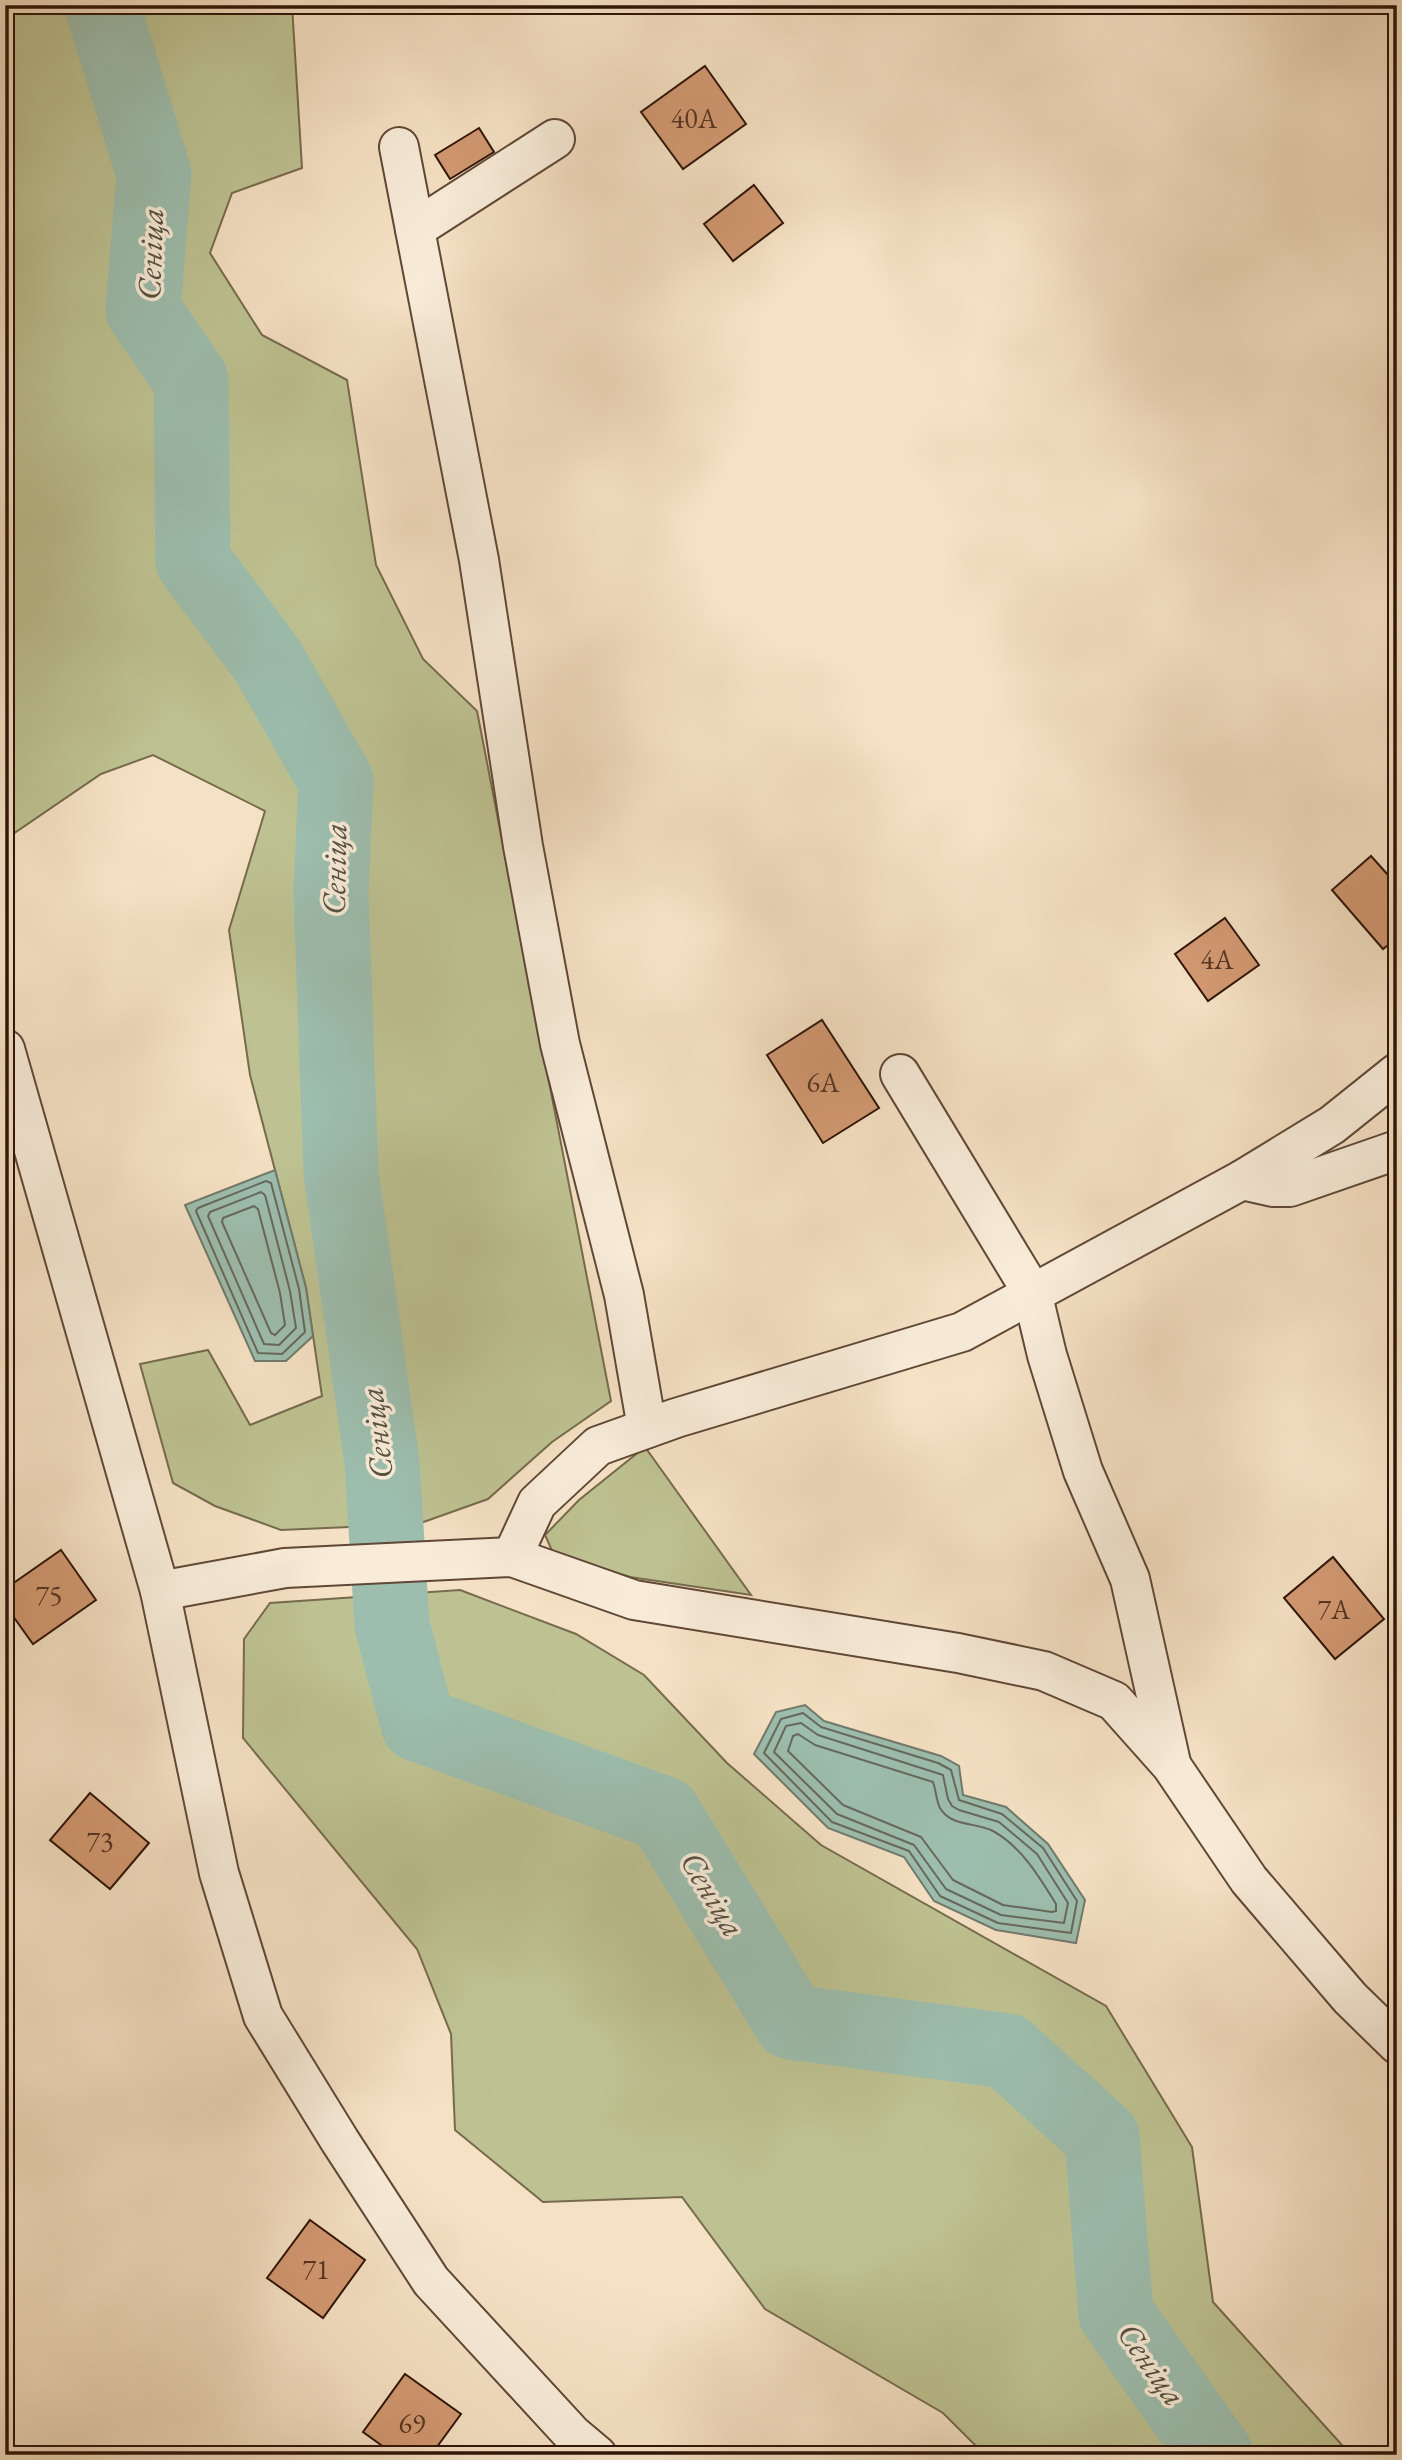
<svg xmlns="http://www.w3.org/2000/svg" width="1402" height="2460" font-family="'EB Garamond',serif">
	<style>
		.green { fill: #bec292; stroke: #766b4d; stroke-width: 2 }
		.water { fill: #9dbeae; stroke: #717a6c; stroke-width: 2 }
		.lines { fill: none; stroke-linecap: round; stroke-linejoin: round }
		.shore { stroke: #66695b; stroke-width: 2 }
		.river { stroke: #9dbeae; stroke-width: 75 }
		.building { fill: #d29972; stroke: #2f1408; stroke-width: 2 }
		.minor-casing { stroke: #604737; stroke-width: 42 }
		.minor { stroke: #f8ecd9; stroke-width: 38 }
		.labels { text-anchor: middle; dominant-baseline: central; stroke-width: 7; stroke-linejoin: round; paint-order: stroke }
		.number-label { font-size: 28px; fill: #583522 }
		.water-label { font-size: 33px; font-style: italic; fill: #565042; stroke: #f8ecd9 }
	</style>
	<rect width="100%" height="100%" fill="#f5e1c4"/>
	<filter id="stains"><feTurbulence type="fractalNoise" baseFrequency=".00286" numOctaves="4"/><feColorMatrix values="0 0 0 0 .2 0 0 0 0 .09 0 0 0 0 .02 0 0 0 .5 -.17"/></filter>
	<radialGradient id="worn" r=".72"><stop offset=".6" stop-color="#630" stop-opacity="0"/><stop offset="1" stop-color="#630" stop-opacity=".3"/></radialGradient>
	<g class="green">
		<path d="M5,5H292L302,168L232,193L210,253L262,335L347,380L376,565L423,659L477,711L611,1401L552,1442L488,1499L418,1524L281,1530L215,1506L173,1483L140,1364L208,1350L250,1425L322,1396L306,1288L250,1075L229,930L265,811L153,755L101,774L7,838L5,829Z"/>
		<path d="M645,1447L751,1595L630,1577L553,1553L545,1535L579,1500Z"/>
		<path d="M460,1590L576,1634L644,1675L727,1763L821,1845L1106,2006L1192,2147L1213,2302L1351,2455H985L943,2413L765,2309L682,2197L543,2202L455,2130L451,2034L417,1949L243,1738L244,1639L270,1603Z"/>
	</g>
	<g class="water">
		<path d="M275,1170L306,1288L313,1336L286,1361H255L185,1205Z"/>
		<path d="M805,1705L824,1721L941,1756L959,1766L963,1795L1006,1807L1048,1844L1085,1900L1076,1943L996,1930L934,1901L904,1857L828,1828L754,1754L776,1712Z"/>
	</g>
	<g class="lines">
		<g class="shore">
			<path d="M266,1181L271,1183L299,1289L305,1332L282,1354L258,1353L196,1211L198,1208Z"/>
			<path d="M261,1192L265,1195L290,1291L296,1328L279,1345L264,1344L208,1216L210,1212Z"/>
			<path d="M254,1206L258,1209L280,1293L285,1325L275,1335L271,1333L222,1222L223,1218Z"/>
			<path d="M803,1713L821,1727L938,1763L951,1770L959,1800L1002,1814L1043,1848L1077,1901L1071,1933L998,1923L940,1896L909,1851L832,1822L764,1753L781,1719Z"/>
			<path d="M801,1723L818,1735L943,1775L948,1799L952,1806L959,1810L999,1822L1037,1854L1068,1903L1064,1923L1001,1915L946,1889L914,1845L837,1814L774,1752L786,1726Z"/>
			<path d="M798,1734L815,1745L933,1782C936,1790 936,1800 940,1808C951,1827 976,1822 993,1831C1022,1847 1040,1878 1056,1904V1911L1052,1912L1003,1905L953,1880L921,1837L843,1805L788,1751L793,1736Z"/>
		</g>
		<path class="river" d="M102,5L154,174L143,310L191,380L193,561L268,661L336,781L331,892L341,1173L382,1462L392,1625L418,1724L664,1814L791,2022L1007,2051L1102,2137L1116,2314L1216,2455"/>
	</g>
	<g class="building">
		<path d="M705,66L746,124L683,169L641,112Z"/>
		<path d="M479,128L494,152L450,179L435,155Z"/>
		<path d="M754,185L783,223L733,261L704,224Z"/>
		<path d="M1371,856L1397,885V938L1383,949L1332,890Z"/>
		<path d="M1225,918L1259,965L1208,1001L1175,954Z"/>
		<path d="M822,1020L879,1108L823,1143L767,1055Z"/>
		<path d="M61,1550L96,1600L33,1644L5,1605V1589Z"/>
		<path d="M1333,1557L1384,1619L1335,1659L1284,1598Z"/>
		<path d="M90,1793L149,1843L110,1889L50,1840Z"/>
		<path d="M310,2220L365,2260L323,2318L267,2278Z"/>
		<path d="M405,2374L461,2414L431,2455H395L363,2432Z"/>
	</g>
	<g class="lines">
		<g class="minor-casing">
			<g id="minor">
				<path d="M399,147L479,560L523,846L560,1044L624,1295L647,1428"/>
				<path d="M415,229L555,139"/>
				<path d="M5,1049L160,1591L219,1873L263,2016L340,2141L431,2281L572,2434L597,2455"/>
				<path d="M900,1074L1032,1292L1047,1355L1083,1471L1130,1579L1171,1763"/>
				<path d="M1242,1180L1273,1187H1290L1397,1150"/>
				<path d="M512,1557L537,1503L598,1446L676,1418L962,1332L1242,1180L1332,1125L1397,1073"/>
				<path d="M160,1591L285,1568L512,1557L634,1600L958,1653L1044,1671L1114,1701L1171,1765L1249,1880L1350,1998L1397,2044"/>
			</g>
		</g>
		<use href="#minor" class="minor"/>
	</g>
	<g class="labels">
		<g class="number-label">
			<text x="694" y="118">40А</text>
			<text x="1217" y="959">4А</text>
			<text x="823" y="1082">6А</text>
			<text x="49" y="1595">75</text>
			<text x="1334" y="1609">7А</text>
			<text x="100" y="1841">73</text>
			<text x="316" y="2269">71</text>
			<text x="412" y="2423">69</text>
		</g>
		<g class="water-label">
			<text transform="translate(150 254) rotate(-88)">Сеніца</text>
			<text transform="translate(334 869) rotate(-89)">Сеніца</text>
			<text transform="translate(376 1433) rotate(-97)">Сеніца</text>
			<text transform="translate(713 1894) rotate(59)">Сеніца</text>
			<text transform="translate(1152 2364) rotate(55)">Сеніца</text>
		</g>
	</g>
	<rect width="1402" height="2460" fill="none" stroke="#f5e1c4" stroke-width="28"/>
	<rect x="7" y="7" width="1388" height="2446" fill="none" stroke="#2f1408" stroke-width="3.5"/>
	<rect x="14" y="14" width="1374" height="2432" fill="none" stroke="#2f1408" stroke-width="2"/>
	<rect width="100%" height="100%" filter="url(#stains)"/>
	<rect width="100%" height="100%" fill="url(#worn)"/>
</svg>
